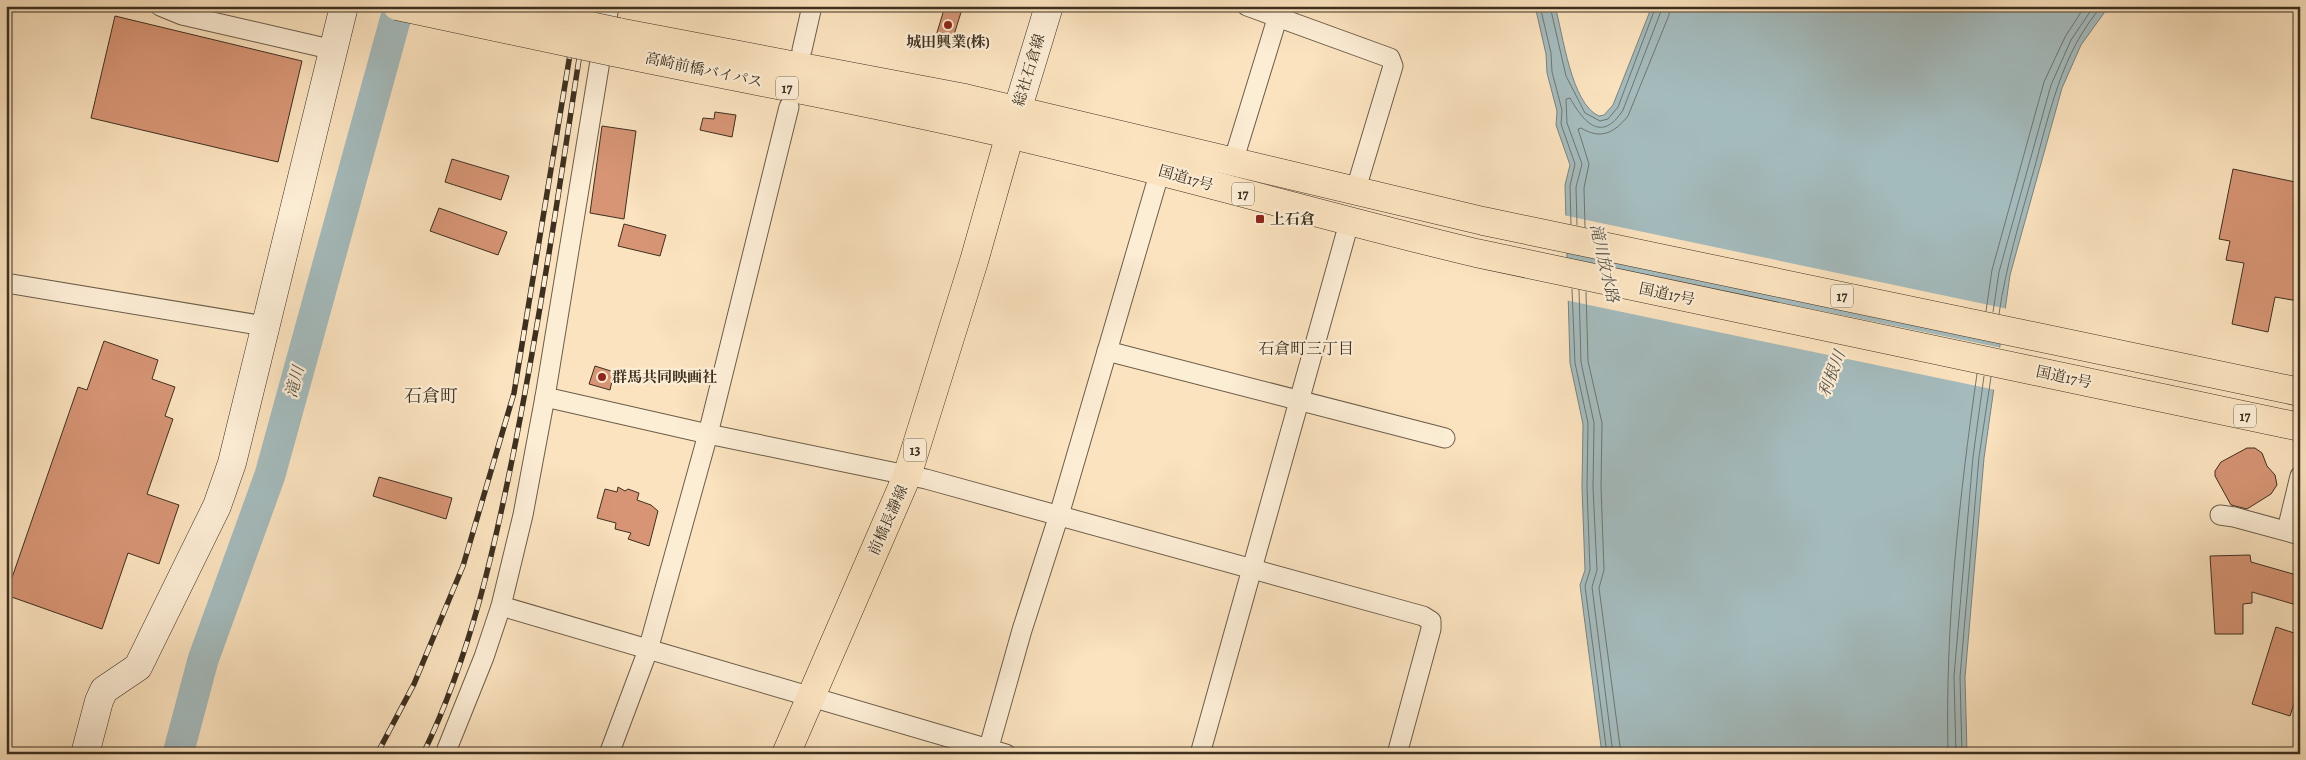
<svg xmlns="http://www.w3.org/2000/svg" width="2306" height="760" font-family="Alegreya,'Noto Serif JP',serif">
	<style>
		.water { fill: #a4bbbd; stroke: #7b837e }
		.pier { fill: #fbe3bf }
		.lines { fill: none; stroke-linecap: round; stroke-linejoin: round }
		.shore { stroke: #70766e; stroke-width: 1 }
		.river { stroke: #a4bbbd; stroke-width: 31 }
		.building { fill: #d79575; stroke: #3d3020 }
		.street-casing { stroke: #6c5d48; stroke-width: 21 }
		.secondary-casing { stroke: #3d3020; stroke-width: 29 }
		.primary-casing { stroke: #3d3020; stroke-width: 29 }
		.highway-casing { stroke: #3d3020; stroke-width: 29 }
		.street { stroke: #fcedd5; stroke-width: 19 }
		.secondary { stroke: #fcedd5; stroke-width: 28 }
		.primary { stroke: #fbe3bf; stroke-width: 28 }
		.highway { stroke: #fbe3bf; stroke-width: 28 }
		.rail-casing { stroke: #3d3020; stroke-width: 5.5 }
		.rail { stroke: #fcedd5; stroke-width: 4; stroke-dasharray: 11; stroke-linecap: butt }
		.highway-bridge-casing { stroke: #3d3020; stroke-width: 29; stroke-linecap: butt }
		.highway-bridge { stroke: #fbe3bf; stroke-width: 28 }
		.poi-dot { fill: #8f2418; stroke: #fcedd5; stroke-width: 2 }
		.labels { text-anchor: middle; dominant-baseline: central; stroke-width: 4.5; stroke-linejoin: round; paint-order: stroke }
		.shield { fill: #fcedd5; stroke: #766956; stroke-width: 1 }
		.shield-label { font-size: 14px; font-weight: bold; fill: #3d3020 }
		.poi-label { font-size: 15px; font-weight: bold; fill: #3d3020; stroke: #fcedd5; text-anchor: start }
		.street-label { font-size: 15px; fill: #3d3020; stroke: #fcedd5 }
		.water-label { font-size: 16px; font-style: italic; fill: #575347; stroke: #fcedd5 }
		.neighbourhood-label { font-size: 16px; fill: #3d3020; stroke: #fcedd5 }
		.quarter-label { font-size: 18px; fill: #3d3020; stroke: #fcedd5 }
	</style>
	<rect width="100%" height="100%" fill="#fbe3bf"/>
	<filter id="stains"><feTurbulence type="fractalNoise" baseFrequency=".004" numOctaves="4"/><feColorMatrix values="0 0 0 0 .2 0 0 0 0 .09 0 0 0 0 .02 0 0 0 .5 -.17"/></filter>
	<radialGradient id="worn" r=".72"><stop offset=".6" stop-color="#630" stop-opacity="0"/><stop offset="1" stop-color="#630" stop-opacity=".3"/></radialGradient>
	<path class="water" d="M1535,6H1555C1563,34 1571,104 1599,116L1604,115L1613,105L1652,6H2109L2081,45L2062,88L2010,275L1984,458L1965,677L1967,754H1602L1580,585L1585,570L1582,487L1583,424L1570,363L1565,185L1570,165L1556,125L1557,111L1547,73L1546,54Z"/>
	<g class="pier">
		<path d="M1563,215L2008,309L2003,343L1564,251Z"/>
		<path d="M1564,258L2002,348L1996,390L1565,300Z"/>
	</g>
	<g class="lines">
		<g class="shore">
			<path d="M1540,6L1551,53L1552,72L1562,110L1561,124L1575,164L1570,186L1571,224"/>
			<path d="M1550,6L1566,76L1585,113L1600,121L1608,119L1618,107L1656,6"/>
			<path d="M1577,225L1576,187L1582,164L1567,123L1566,99L1570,98C1584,123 1602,143 1623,110L1663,6"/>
			<path d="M1585,227L1584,188L1589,164L1578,129L1581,128C1601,140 1614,133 1628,116L1669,15L1670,6"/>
			<path d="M1572,289L1575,363L1588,423L1587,487L1590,570L1585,586L1607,754"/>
			<path d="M1579,290L1581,362L1594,423L1593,487L1597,570L1592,587L1613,754"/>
			<path d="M1586,292L1588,361L1602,423L1601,487L1604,570L1599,588L1621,754"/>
			<path d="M1986,311L1992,270L2044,82L2065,37L2085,6"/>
			<path d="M1993,312L1999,272L2051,85L2071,40L2094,6"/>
			<path d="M1999,314C2006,266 2020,220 2033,173C2049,116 2061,52 2102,6"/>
			<path d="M1948,754C1945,627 1959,499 1977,374"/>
			<path d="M1956,754L1954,676L1973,457L1984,376"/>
			<path d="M1962,754L1960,677L1979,457L1991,377"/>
		</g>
		<path class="river" d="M178,754L203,660L270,475L399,6"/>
	</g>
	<g class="building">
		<path d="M945,6H963L952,41L936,36Z"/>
		<path d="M115,16L302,61L278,162L91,118Z"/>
		<path d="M715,112L736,115L732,137L700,130L703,118L714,119Z"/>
		<path d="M602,126L636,131L624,219L590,213Z"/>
		<path d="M452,159L509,176L501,200L445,182Z"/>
		<path d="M2233,169L2300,183L2298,301L2275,297L2268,332L2232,324L2244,263L2226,260L2230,241L2219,239Z"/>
		<path d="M439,208L507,232L498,255L430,231Z"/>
		<path d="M624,224L666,235L660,256L618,246Z"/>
		<path d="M104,341L158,360L152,379L175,387L165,416L173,419L147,494L179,505L159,564L128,553L102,629L6,595L78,387L87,390Z"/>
		<path d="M595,366L614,372L610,390L589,384Z"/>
		<path d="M2247,448H2255L2262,453L2267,466L2275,475L2277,485L2271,494L2247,509L2231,505L2215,476V471L2221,462Z"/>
		<path d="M379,477L452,498L446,519L373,496Z"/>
		<path d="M618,487L625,491L628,489L639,493L637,500L651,505L658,511L649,546L628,539L631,533L615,529L616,523L597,518L605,489L617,492Z"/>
		<path d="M2250,555L2251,562L2300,576V606L2252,592V603L2243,604V634H2215L2210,556Z"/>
		<path d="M2276,627L2300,635V685L2290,716L2252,704Z"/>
	</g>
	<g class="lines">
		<g class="street-casing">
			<g id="street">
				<path d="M160,6L182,15L334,50"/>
				<path d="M1247,6L1390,58L1393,66L1355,192"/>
				<path d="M802,50L812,6"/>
				<path d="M1233,162L1281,6"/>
				<path d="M6,283L265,326"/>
				<path d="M1107,351L1445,438"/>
				<path d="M545,397L708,434L926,479L1423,616L1431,621V629L1397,754"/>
				<path d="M2220,515L2234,517L2300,535"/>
				<path d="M2287,530L2300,476"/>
				<path d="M501,606L1006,754"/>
				<path d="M445,754L484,657L501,606L523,515L545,397L609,6"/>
				<path d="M609,754L648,650L708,434L789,107"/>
				<path d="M987,754L1022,630L1059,515L1160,171"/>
				<path d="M1200,754L1349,223"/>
			</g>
		</g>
		<g class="secondary-casing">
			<g id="secondary">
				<path d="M1010,134L1049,6"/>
				<path d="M85,754L99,701L104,690L138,667L217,506L232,463L344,6"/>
			</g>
		</g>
		<g class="primary-casing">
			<path id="primary" d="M786,754L907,476L974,261L1010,134"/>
		</g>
		<g class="highway-casing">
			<g id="highway">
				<path d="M618,32L965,98L1483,221L2300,392"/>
				<path d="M613,52C763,83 914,110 1062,147C1201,180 1338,220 1476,253L2300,427"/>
			</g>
		</g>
		<use href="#street" class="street"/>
		<use href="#secondary" class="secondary"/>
		<use href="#primary" class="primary"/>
		<use href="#highway" class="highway"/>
		<g class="rail-casing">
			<g id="rail">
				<path d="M377,754L414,684L463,566L514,393L578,6"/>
				<path d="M423,754C471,655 495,547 516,440C544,296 565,151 587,6"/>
			</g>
		</g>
		<use href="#rail" class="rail"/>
		<g class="highway-bridge-casing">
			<g id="highway-bridge">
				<path d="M397,6L613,52"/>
				<path d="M499,6L618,32"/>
			</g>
		</g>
		<use href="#highway-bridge" class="highway-bridge"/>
	</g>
	<g class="poi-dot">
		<circle cx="948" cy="25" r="5"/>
		<rect x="1255" y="214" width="10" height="10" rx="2.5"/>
		<circle cx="602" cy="377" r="5"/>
	</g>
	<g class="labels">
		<g class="shield">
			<rect x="776" y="76.5" width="22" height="23" rx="4"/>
			<rect x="1232" y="182.5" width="22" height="23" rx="4"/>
			<rect x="1831" y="284.5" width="22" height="23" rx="4"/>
			<rect x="2234" y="404.5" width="22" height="23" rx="4"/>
			<rect x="904" y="438.5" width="22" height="23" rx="4"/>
		</g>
		<g class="shield-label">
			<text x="787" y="88">17</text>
			<text x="1243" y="194">17</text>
			<text x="1842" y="296">17</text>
			<text x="2245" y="416">17</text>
			<text x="915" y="450">13</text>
		</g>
		<g class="poi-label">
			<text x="948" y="42" text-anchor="middle">城田興業(株)</text>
			<text x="1270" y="219">上石倉</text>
			<text x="612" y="377">群馬共同映画社</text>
		</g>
		<g class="street-label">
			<text transform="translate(704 70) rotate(12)">高崎前橋バイパス</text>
			<text transform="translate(1029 70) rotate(-73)">総社石倉線</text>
			<text transform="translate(1186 178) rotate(16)">国道17号</text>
			<text transform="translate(1667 294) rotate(12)">国道17号</text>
			<text transform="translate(2064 377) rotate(12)">国道17号</text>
			<text transform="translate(888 520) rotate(-66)">前橋長瀞線</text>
		</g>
		<g class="water-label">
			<text transform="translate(1604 263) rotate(77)">滝川放水路</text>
			<text transform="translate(1832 374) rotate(-69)">利根川</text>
			<text transform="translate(295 382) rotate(-75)">滝川</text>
		</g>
		<g class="neighbourhood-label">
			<text x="1306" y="349">石倉町三丁目</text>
		</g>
		<g class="quarter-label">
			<text x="431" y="396">石倉町</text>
		</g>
	</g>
	<rect width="2306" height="760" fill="none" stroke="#fbe3bf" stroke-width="25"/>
	<rect x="8" y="8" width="2291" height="745" fill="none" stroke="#3d3020" stroke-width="2.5"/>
	<rect x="12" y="12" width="2281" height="735" fill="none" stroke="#3d3020"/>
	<rect width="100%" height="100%" filter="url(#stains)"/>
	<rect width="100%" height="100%" fill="url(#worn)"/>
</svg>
